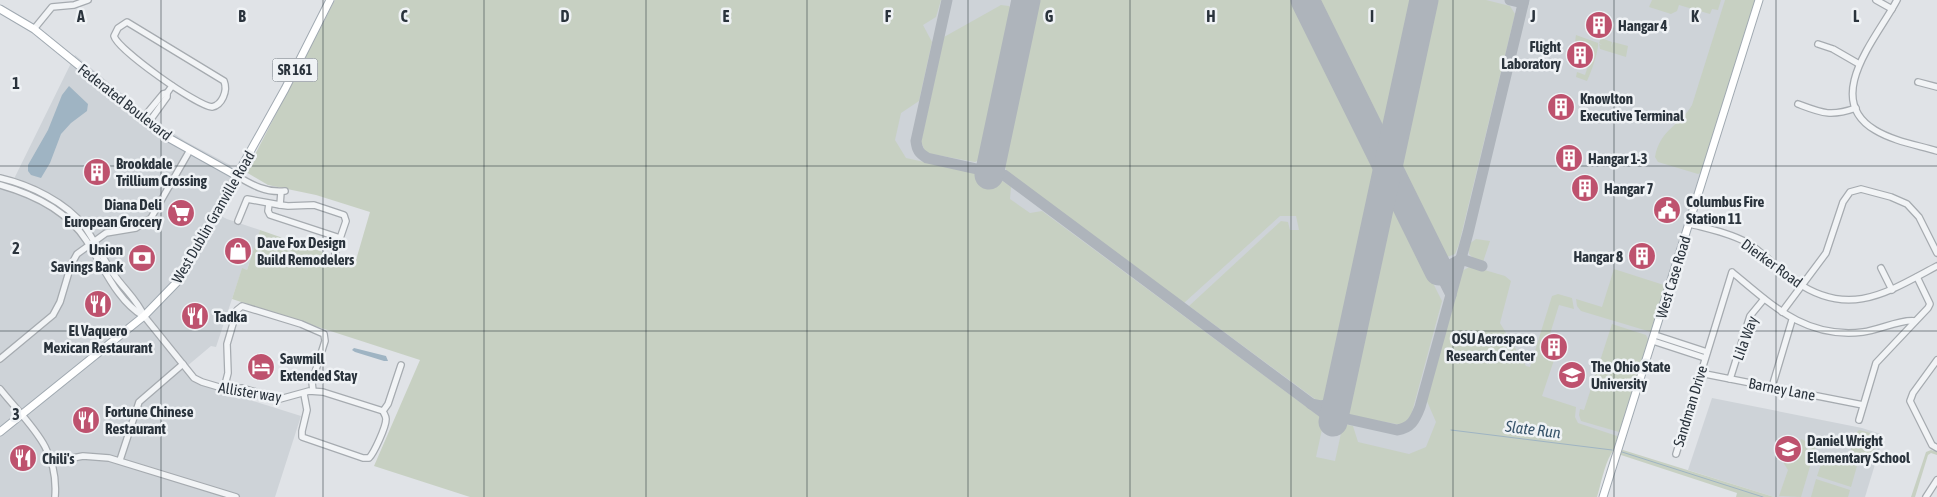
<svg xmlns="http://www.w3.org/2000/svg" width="1937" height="497" font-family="'Asap Condensed',sans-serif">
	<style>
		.built { fill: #ced3d8 }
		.green { fill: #c7d0c2 }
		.water { fill: #9fb4c3 }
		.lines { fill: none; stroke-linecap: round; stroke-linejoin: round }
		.stream { stroke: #9fb4c3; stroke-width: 1 }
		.taxiway { stroke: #aeb4bb; stroke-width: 11 }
		.runway { stroke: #aeb4bb; stroke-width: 29 }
		.minor-casing { stroke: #a6abb0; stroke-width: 8 }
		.major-casing { stroke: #a0a9b1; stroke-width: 9 }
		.minor { stroke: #f2f4f6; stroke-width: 5.5 }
		.major { stroke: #fff; stroke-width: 7 }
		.grid { fill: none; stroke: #2a333c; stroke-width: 1; stroke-opacity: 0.55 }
		.labels { text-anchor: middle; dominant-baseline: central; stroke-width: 5; stroke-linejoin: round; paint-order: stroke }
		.shield { fill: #eff2f5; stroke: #656c74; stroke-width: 1 }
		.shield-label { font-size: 14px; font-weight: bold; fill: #2a333c }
		.poi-label { font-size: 15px; font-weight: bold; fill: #2a333c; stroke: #eff2f5; text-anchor: start }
		.street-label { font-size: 15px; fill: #2a333c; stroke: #eff2f5 }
		.water-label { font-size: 16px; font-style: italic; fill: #39556b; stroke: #eff2f5 }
		.grid-label { font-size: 16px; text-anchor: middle; font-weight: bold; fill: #2a333c; stroke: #eff2f5; stroke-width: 5; stroke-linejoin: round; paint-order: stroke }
	</style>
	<rect width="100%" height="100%" fill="#e0e3e7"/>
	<g class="built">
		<path d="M870,0H1756L1619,440L1444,497H1248L780,276Z"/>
		<path d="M75,55L158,123L185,141L230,165L237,176L217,214L227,219L260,230L247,270L242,269L216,347L211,346L186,367L194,378L229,390L234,395L301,416L275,497H0V185L10,187Z"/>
		<path d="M1712,398L1862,428L1884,435L1865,497H1774L1688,470Z"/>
	</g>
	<g class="green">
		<path d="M335,0H941L936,17L923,25L932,42L919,101L901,113L895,140L906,158L998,178L1011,187L1010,199L1030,213L1042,211L1324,420L1316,457L1335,461L1343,424L1353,426L1358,442L1409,454L1426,447L1436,422L1426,399L1462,271L1471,266L1505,276L1511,281L1500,323L1526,366L1530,367L1552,296L1558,294L1572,298L1574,309L1559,305L1545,350L1556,354L1542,396L1576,407L1575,417L1578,423L1617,436C1620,444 1614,448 1611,454C1604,466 1601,484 1597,497H470L374,466L420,360L232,299L242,268L247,270L260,230L337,257L336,261L354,267L370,212L316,195L268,185L246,172Z"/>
		<path d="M1037,0H1293L1377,168L1329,397L1319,402L1189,306L1281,221L1288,222L1290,230H1299L1296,216H1280L1184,303L1007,172L1002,159Z"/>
		<path d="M1316,0H1414L1386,130L1378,128Z"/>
		<path d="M1436,0H1486L1510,6L1515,14L1459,244L1455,254L1447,257L1439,251L1400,172L1399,164L1433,3Z"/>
		<path d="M1652,0H1721L1718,10L1712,9L1710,14L1679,5L1677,11L1671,14L1649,7Z"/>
		<path d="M1725,0H1756L1702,172L1698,174L1658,162L1655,157C1660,129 1679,127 1692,105Z"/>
		<path d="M1001,5L1009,6L1013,12L981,159L975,162L926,153L921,142L944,37Z"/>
		<path d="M1576,35L1598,43C1599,51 1590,75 1587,81L1576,77L1577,72L1585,75L1588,66L1586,65L1592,48L1575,42Z"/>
		<path d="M1601,38L1612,42L1611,48L1613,42L1628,46L1626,57L1600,49L1599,44L1602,45L1599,43Z"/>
		<path d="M1390,208H1395L1442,301L1411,416L1402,425L1351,416L1346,408Z"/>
		<path d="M1476,239L1490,241L1483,262L1474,259L1469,254V244Z"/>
		<path d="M1614,269L1667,286L1653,331L1651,332L1581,311L1577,306L1576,299L1602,307Z"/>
		<path d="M1612,324L1646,335L1649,341L1621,431L1619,432L1581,421L1579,415L1580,409L1584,410Z"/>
		<path d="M1859,430L1874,434L1877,439L1872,457H1860L1851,450V439Z"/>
		<path d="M1801,439L1816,446L1801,497L1779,496L1788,470L1783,462L1785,463L1788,455L1796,456Z"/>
		<path d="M1623,450L1774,497H1736L1737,493L1621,455V451Z"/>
		<path d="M1931,450L1937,452V455L1931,453L1928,455L1915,497H1911L1926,452Z"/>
		<path d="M1824,455L1857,466L1851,487L1817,476Z"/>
		<path d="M1816,479L1850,490L1848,497H1811Z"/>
	</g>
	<g class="water">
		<path d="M69,86L88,104L87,111L71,123L61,134L50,163L41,178L31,175L28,171V165L48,130L62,95Z"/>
		<path d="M354,348L386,356L388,361H384L355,352L352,350Z"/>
	</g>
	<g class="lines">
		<g class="stream">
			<path d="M1451,430L1612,450"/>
			<path d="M1622,452L1763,497"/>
		</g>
		<g class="taxiway">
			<path d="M947,0L916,141C917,150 919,153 927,158L1004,175L1325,414L1397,430C1411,428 1415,420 1420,407L1468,233L1524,0"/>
			<path d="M1510,0L1523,3"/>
			<path d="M1451,295L1439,271L1461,259L1482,266"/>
			<path d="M1311,404L1321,406L1337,402"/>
		</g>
		<g class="runway">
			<path d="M1305,0L1439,271"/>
			<path d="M989,175L1026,0"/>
			<path d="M1333,422L1424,0"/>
		</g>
		<g class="minor-casing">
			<g id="minor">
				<path d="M1876,0L1892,9"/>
				<path d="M1897,0C1879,35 1821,98 1875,130C1893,141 1917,145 1937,151"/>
				<path d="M127,22L224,81C228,91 222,105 212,107C197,106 118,50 114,36L118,28Z"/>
				<path d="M34,29L52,7L74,5L88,0"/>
				<path d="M1818,44L1833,49L1859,64"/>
				<path d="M1918,82L1937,87"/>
				<path d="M1798,104C1822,113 1830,117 1856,108"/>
				<path d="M143,118L163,94L167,93"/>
				<path d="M149,122L167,97V93L172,86"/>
				<path d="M237,176C252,185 266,193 285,191"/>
				<path d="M0,178C30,185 66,202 85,227C96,243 104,261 115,276C125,290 138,301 144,316L194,378L202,382L229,390L242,388L280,399L309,391L323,392L383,411"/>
				<path d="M0,185C32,194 67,211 86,240C103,265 116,300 143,316"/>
				<path d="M269,204L268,211L270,215L340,238"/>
				<path d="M280,205L288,206L314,205L344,215L346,221L335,253"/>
				<path d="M238,221L247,199L280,205L281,192"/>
				<path d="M1690,224C1709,229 1730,233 1748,243C1765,254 1779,270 1795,281C1849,319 1888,292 1937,266"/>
				<path d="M1881,268L1892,290"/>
				<path d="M1782,312L1826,253L1843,202L1850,192L1861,189L1891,197L1907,204L1919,217L1937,253"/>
				<path d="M1655,335L1707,352"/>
				<path d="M1653,341L1705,358"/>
				<path d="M0,359L53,315L60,302L71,265L77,254L106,233L136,228L151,218L190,150"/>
				<path d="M1937,360L1913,393L1910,401L1932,445L1937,448"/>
				<path d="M1700,373L1863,405"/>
				<path d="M1730,379L1750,316L1764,299"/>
				<path d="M1772,387L1792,320"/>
				<path d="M0,389C28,424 59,447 55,497"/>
				<path d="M224,389L228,373L227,344L237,310L242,306L301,324L324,334L325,341L312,382L313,391"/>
				<path d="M304,394L307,410L302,431V437L363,458H369C374,453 386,427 386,419C386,416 384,414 383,411L388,404L401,365"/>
				<path d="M1859,420L1876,363L1928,308L1930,304L1917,277"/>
				<path d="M1676,454L1732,272C1773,306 1806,339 1863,332C1879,330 1901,319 1915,321"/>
				<path d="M120,460L139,402L183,364"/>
				<path d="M52,462L83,456L109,458L236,497"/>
				<path d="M1926,497L1937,480"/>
			</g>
		</g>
		<g class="major-casing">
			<g id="major">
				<path d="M0,9L34,29L167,137L237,176"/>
				<path d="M0,432L144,316L178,281L285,89L330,0"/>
				<path d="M1603,497L1759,0"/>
			</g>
		</g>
		<use href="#minor" class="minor"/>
		<use href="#major" class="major"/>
	</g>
	<path class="grid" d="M161,0V497M323,0V497M484,0V497M646,0V497M807,0V497M968,0V497M1130,0V497M1291,0V497M1453,0V497M1614,0V497M1776,0V497M0,166H1937M0,331H1937"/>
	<defs>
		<g id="building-disc" transform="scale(1.4375)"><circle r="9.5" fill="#be526e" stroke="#eff2f5"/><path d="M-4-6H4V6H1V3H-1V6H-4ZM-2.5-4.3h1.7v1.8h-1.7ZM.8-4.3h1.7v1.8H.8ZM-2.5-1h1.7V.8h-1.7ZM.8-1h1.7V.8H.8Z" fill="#fff"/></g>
		<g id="civic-disc" transform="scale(1.4375)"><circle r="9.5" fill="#be526e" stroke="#eff2f5"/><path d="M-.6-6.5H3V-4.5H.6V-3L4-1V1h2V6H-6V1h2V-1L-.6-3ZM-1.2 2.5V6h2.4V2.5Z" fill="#fff"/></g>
		<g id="supermarket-disc" transform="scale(1.4375)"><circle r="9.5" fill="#be526e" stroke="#eff2f5"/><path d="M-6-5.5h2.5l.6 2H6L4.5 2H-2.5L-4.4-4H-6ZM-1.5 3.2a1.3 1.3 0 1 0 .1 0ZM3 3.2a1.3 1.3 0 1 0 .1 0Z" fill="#fff"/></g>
		<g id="shop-disc" transform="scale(1.4375)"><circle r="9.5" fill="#be526e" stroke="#eff2f5"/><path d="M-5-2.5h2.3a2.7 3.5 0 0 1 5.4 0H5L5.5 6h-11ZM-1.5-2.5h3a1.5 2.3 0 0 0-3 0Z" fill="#fff"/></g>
		<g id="bank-disc" transform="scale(1.4375)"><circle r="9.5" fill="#be526e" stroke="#eff2f5"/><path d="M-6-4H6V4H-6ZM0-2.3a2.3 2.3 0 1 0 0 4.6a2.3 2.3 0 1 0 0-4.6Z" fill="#fff"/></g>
		<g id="restaurant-disc" transform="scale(1.4375)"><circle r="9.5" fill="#be526e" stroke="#eff2f5"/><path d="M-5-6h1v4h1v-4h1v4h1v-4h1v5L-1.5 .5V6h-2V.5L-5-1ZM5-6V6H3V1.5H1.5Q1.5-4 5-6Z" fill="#fff"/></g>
		<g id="hotel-disc" transform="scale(1.4375)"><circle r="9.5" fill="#be526e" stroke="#eff2f5"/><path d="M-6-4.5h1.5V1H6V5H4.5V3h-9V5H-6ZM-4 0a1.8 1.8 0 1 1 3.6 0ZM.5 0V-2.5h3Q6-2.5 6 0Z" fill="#fff"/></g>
		<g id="university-disc" transform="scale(1.4375)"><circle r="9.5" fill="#be526e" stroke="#eff2f5"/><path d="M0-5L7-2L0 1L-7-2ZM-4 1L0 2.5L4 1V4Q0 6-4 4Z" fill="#fff"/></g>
		<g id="school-disc" transform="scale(1.4375)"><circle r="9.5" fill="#be526e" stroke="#eff2f5"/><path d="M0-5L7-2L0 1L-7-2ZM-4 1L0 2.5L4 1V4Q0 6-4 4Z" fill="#fff"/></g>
	</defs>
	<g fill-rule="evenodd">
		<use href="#building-disc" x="1599" y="25"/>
		<use href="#building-disc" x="1580" y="55"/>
		<use href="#building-disc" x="1561" y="107"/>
		<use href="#building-disc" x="1569" y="158"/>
		<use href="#building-disc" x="97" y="172"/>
		<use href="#building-disc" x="1585" y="188"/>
		<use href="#civic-disc" x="1667" y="210"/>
		<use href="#supermarket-disc" x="181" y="213"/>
		<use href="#shop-disc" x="238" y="251"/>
		<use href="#building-disc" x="1642" y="256"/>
		<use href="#bank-disc" x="142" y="258"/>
		<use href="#restaurant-disc" x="98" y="304"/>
		<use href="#restaurant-disc" x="195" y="316"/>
		<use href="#building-disc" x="1554" y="347"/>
		<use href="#hotel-disc" x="261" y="367"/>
		<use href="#university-disc" x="1572" y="375"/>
		<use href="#restaurant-disc" x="86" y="420"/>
		<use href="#school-disc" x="1788" y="449"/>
		<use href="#restaurant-disc" x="23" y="458"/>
	</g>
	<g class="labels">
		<rect class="shield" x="272.5" y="58.5" width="45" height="23" rx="4"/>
		<g class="shield-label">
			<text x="295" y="70">SR 161</text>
		</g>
		<g class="poi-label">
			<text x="1618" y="25">Hangar 4</text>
			<text x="1561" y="46" text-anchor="end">Flight<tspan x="1561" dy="17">Laboratory</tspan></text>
			<text x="1580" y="98">Knowlton<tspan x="1580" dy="17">Executive Terminal</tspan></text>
			<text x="1588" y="158">Hangar 1-3</text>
			<text x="116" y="163">Brookdale<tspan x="116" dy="17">Trillium Crossing</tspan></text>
			<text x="1604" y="188">Hangar 7</text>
			<text x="1686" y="201">Columbus Fire<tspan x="1686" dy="17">Station 11</tspan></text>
			<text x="162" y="204" text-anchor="end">Diana Deli<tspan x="162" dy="17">European Grocery</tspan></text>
			<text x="257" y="242">Dave Fox Design<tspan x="257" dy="17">Build Remodelers</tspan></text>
			<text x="123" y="249" text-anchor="end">Union<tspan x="123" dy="17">Savings Bank</tspan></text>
			<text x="1623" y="256" text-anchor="end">Hangar 8</text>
			<text x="214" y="316">Tadka</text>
			<text x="98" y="330" text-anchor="middle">El Vaquero<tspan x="98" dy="17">Mexican Restaurant</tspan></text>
			<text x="1535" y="338" text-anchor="end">OSU Aerospace<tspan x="1535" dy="17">Research Center</tspan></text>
			<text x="280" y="358">Sawmill<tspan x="280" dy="17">Extended Stay</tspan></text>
			<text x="1591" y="366">The Ohio State<tspan x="1591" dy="17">University</tspan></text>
			<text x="105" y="411">Fortune Chinese<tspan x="105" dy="17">Restaurant</tspan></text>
			<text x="1807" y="440">Daniel Wright<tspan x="1807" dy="17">Elementary School</tspan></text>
			<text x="42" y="458">Chili's</text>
		</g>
		<g class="street-label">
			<text transform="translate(125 102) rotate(38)">Federated Boulevard</text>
			<text transform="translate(213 217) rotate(-60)">West Dublin Granville Road</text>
			<text transform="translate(1772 263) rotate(36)">Dierker Road</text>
			<text transform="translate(1673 277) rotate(-73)">West Case Road</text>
			<text transform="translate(1745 338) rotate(-70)">Lila Way</text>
			<text transform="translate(1782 389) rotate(11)">Barney Lane</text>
			<text transform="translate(250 392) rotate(9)">Allister way</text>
			<text transform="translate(1690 406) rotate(-73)">Sandman Drive</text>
		</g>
		<g class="water-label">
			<text transform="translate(1533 429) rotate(7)">Slate Run</text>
		</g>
	</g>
	<g class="grid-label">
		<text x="81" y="22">A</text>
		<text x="242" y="22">B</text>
		<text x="404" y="22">C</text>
		<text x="565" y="22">D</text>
		<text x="726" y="22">E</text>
		<text x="888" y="22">F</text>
		<text x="1049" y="22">G</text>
		<text x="1211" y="22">H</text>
		<text x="1372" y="22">I</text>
		<text x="1533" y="22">J</text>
		<text x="1695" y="22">K</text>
		<text x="1856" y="22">L</text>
		<text x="16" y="89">1</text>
		<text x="16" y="254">2</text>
		<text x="16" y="420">3</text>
	</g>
</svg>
